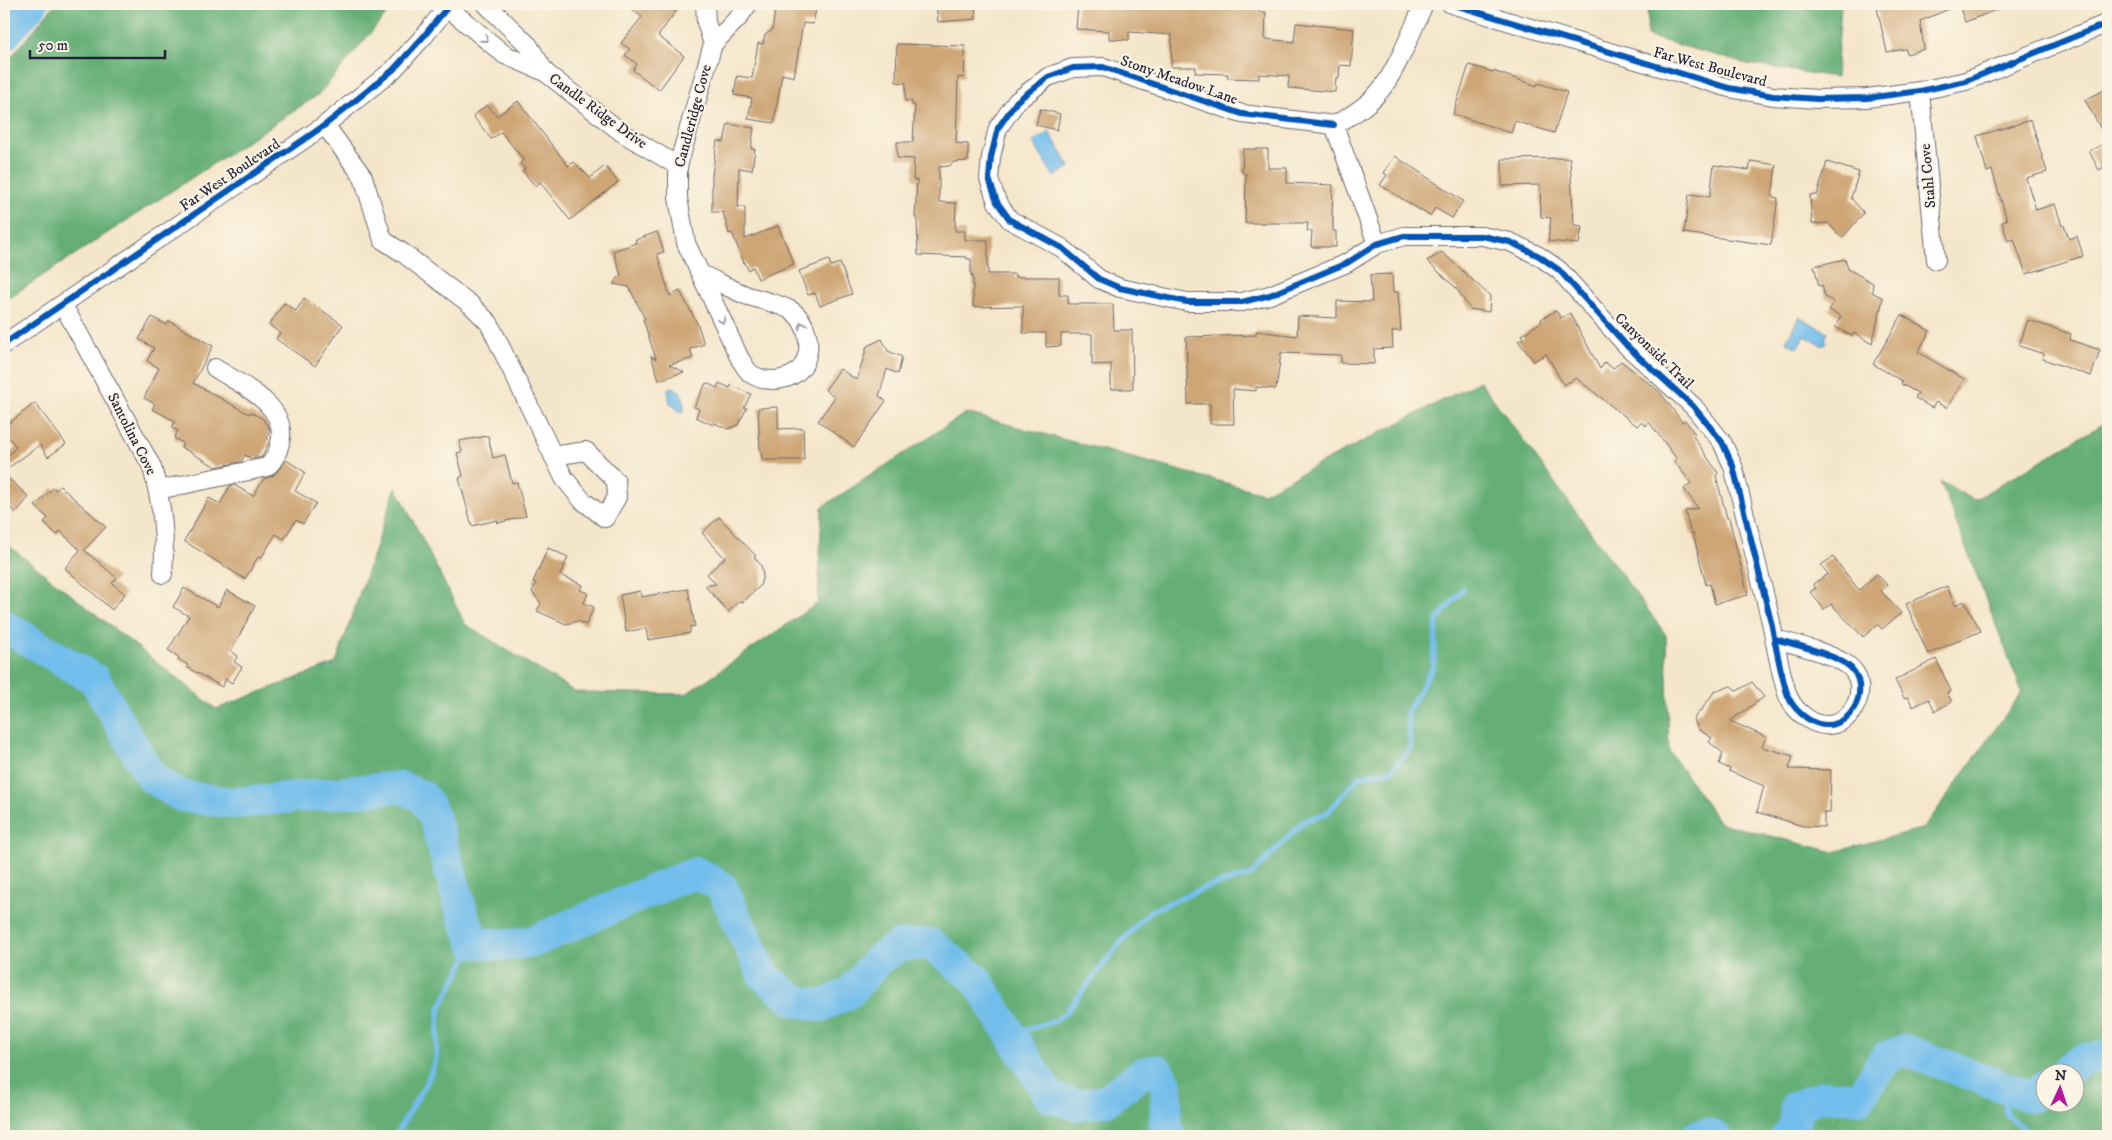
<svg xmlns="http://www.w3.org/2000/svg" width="2112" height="1140" font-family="'IM FELL DW Pica',serif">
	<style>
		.forest { fill: #65af77; stroke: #446859; fill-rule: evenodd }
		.water { fill: #72bdeb; stroke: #4a7093 }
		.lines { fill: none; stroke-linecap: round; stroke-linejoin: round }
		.stream { stroke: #72bdeb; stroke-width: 5.5 }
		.river { stroke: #72bdeb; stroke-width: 32 }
		.building { fill: #cea676 }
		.minor-casing { stroke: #6c676d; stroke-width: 20 }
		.minor { stroke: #fff; stroke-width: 18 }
		.cycleway-casing { stroke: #fcf5e5; stroke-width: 9 }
		.cycleway { stroke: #0057b8; stroke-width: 6 }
		.oneway { stroke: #9c9ca7 }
		.labels { text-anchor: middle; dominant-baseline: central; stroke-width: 4.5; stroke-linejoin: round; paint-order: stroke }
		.street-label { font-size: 15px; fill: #22223b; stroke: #fcf5e5 }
	</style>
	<rect width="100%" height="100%" fill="#fcf5e5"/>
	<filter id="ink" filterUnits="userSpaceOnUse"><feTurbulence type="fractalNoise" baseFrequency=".02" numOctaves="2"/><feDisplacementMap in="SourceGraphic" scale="10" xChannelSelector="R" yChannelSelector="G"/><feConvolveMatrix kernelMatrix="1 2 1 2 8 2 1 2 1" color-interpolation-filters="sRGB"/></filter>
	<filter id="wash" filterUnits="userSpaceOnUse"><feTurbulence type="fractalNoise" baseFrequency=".0096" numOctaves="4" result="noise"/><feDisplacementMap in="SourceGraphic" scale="20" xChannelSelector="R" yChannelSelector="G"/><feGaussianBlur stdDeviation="1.12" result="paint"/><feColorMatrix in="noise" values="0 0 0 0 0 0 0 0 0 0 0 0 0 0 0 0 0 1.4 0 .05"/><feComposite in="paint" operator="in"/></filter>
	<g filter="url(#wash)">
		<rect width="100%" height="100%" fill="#f4e6ca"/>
		<g class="forest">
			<path d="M55,4H395L318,95L4,301V66Z"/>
			<path d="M1648,4H1841L1836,77L1747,64L1647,36Z"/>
			<path d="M1480,381L1666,635L1669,751L1720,823L1834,852L1924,828L2022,692L1940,481L1974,500L2108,421V1136H4V542L216,709L336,663L396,487L465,624L575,692L686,694L818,603L822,507L966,413L1263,493ZM2044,1072H2074V1102H2044Z"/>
		</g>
		<g class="water">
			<path d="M1049,132L1070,167L1054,177L1033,142Z"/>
			<path d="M1799,317L1828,332L1825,339L1827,341L1825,345H1821L1805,336L1798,348L1786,342Z"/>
			<path d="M671,387L680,391L683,398L684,411L681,412L670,403L668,389Z"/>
		</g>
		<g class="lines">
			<g class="stream">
				<path d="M1011,1034L1055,1021L1066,1012L1121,942L1150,911L1207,887L1251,875L1304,821L1327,813L1359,777L1392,770L1411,748L1407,712L1433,667L1437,620L1463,589"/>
				<path d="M2003,1086L2007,1115L2032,1136"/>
				<path d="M395,1136L427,1082L436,1059L439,1010L474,943"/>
			</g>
			<g class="river">
				<path d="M4,35L32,4"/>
				<path d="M4,626L94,679L151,777L181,796L235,803L400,787L423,797L434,816L463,916L474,943L509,945L532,942L679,879L697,873L721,886L764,976L793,1000L821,1006L849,993L879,959L899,946L930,944L976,979L1050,1097L1076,1105L1105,1101L1142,1073L1157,1070L1167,1086L1165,1124L1170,1136"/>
				<path d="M2065,1072L2083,1059L2108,1057"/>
				<path d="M1698,1136L1706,1134L1715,1136"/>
				<path d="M1787,1136L1794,1126L1796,1106L1824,1096L1860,1098L1886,1057L1905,1050L2031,1097L2044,1087"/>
			</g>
		</g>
		<g id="blocks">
			<g class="building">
				<path d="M625,4H681L658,36L684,56L659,90L633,70L637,64L625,55L630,49L621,43L642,17Z"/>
				<path d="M776,4H817L813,24L803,23L794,77L782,74L774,123L748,119L752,98L734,95L737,76L752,78L758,43L763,44L765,35L772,30Z"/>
				<path d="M936,4H975L976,19L938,22Z"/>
				<path d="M1078,4H1260L1259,12H1266L1265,39L1294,42L1296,23L1354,29L1351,66L1340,65L1339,78L1336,77L1335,92L1288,88L1289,76L1259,74V79L1227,78L1228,74L1195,73L1196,67H1171L1172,35L1129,32V40L1109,39V31L1076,29Z"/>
				<path d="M1883,4H2008L2009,5L1965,22L1959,5L1920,21L1924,49L1907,54L1906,49L1887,52L1877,8L1883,7Z"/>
				<path d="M897,44L965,46L964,78L958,77L956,143L968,144V161L954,162L949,166L939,167V202L956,203L955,231H965V240H988V274H1015V277H1059V295H1068V304H1113L1114,330H1132L1133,389H1111V364L1092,365V334H1061V346L1046,347V333H1023V306L973,307V275L971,276V259H967V257L918,255L917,218H915L917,180H913L914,159L897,158V142H913L915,105H912V101H905L906,83L896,82Z"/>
				<path d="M1469,65L1493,72V71L1537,86L1538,83L1567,92L1554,133L1515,121L1511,133L1453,114Z"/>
				<path d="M2108,88V165L2099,170L2089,151L2108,142L2085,100Z"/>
				<path d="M518,101L568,166L574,162L590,178L605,166L618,182L570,220L540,182L535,186L523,171L525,169L520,163L523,160L522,158L501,132L491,139L473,116L487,105L497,116Z"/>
				<path d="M1040,109L1060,114L1057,130L1036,125Z"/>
				<path d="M2031,120L2047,172L2026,178L2036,210L2055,204L2062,226L2064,225L2069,239L2077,236L2083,256L2026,274L2014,239L2008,241L2002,222L2007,220L1992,170L1987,172L1977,136Z"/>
				<path d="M728,124L754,128L751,149H755L752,170L739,168L738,207H745V239L778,226L794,264L758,279L753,267L748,270L744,261V263L732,233L729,234L723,212H712V175L717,141L724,142Z"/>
				<path d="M1243,149H1268V168H1287V183L1333,185L1332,216H1333V231H1336V247H1311L1312,231H1307L1308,223H1245L1246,174L1242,173Z"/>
				<path d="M1395,156L1463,201L1452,218L1435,208L1430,216L1380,185L1387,175L1384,173Z"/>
				<path d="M1570,158L1574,225L1582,226L1579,244L1548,241L1551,218L1541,217L1540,185L1502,186V159Z"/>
				<path d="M1751,161L1776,165L1772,197L1778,198L1771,245L1684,233L1689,194L1710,197L1714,165L1749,170Z"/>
				<path d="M1827,162L1859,172L1851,198L1864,213L1842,238L1828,223L1812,224L1810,195H1817Z"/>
				<path d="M657,232L664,252L657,254L670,296L680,291L698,325L704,344L690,349L693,358L669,365L684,372L659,380L651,356L656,359L643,319H645L629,287L613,284L621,275L613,251L636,243L635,240Z"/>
				<path d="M1442,252L1490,296L1489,312L1470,309L1456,288L1427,261Z"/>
				<path d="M1845,259L1848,269L1873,283L1872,292L1883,298L1872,344L1854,333L1852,336L1835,327L1841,316L1829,310L1834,302L1825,297L1822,285L1819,286L1814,266Z"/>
				<path d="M829,260L831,266L840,263L852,294L820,306L815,293L808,295L799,271Z"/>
				<path d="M1392,274L1393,292H1398L1401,331H1392L1393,348L1374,349V364L1341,363V355L1281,353L1276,389L1256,387V391L1233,389L1234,424H1210V404H1188L1186,337L1256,335V331L1297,336L1298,316L1337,318V301L1372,302L1370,275Z"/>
				<path d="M304,298L343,325L315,366L276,339L280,333L269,325L284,303L296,311Z"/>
				<path d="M1555,311L1557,312L1561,318L1570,313L1600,369L1605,362L1612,368L1615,367L1621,361L1660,392L1682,422L1685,420L1695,434L1693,436L1718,473L1716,476L1727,518H1729L1748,595L1715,604L1710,584L1706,585L1693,533L1691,534L1685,511L1698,508L1684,489L1691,483L1674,461L1677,459L1649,422L1646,426L1641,422L1637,426L1576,378L1564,385L1546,354L1534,361L1518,341L1524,338L1522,335L1542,321L1541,319Z"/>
				<path d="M1902,315L1930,331L1918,352L1964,379L1947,408L1936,402L1932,408L1915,398L1918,393L1901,384L1902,381L1873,364Z"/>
				<path d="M152,317L167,325L169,321L213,346L193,383L249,414L250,412L265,420L264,422L268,425L270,431L267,437L269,442L262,457L252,459L245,455L241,462L216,467L181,447L183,443L174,438L178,431L172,428L175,421L152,409L155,404L144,398L159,368L147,361L154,348L139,339Z"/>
				<path d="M2028,320L2071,334L2070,340L2100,350L2091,376L2043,359L2044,354L2019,346Z"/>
				<path d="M882,339L888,351L902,357L898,374L887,369L879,396L886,401L854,447L818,421L835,397L825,390L840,369L857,380L867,346Z"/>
				<path d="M706,383L717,388L719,383L730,388L731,385L751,394L744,408H747L738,425L728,429L714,423L713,425L696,417L699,409L694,407Z"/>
				<path d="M35,403L66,444L48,457L40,445L4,471V461L16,447L4,431V427Z"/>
				<path d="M778,407V429L803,428L804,460H762L761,450H760L758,408Z"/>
				<path d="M488,436L493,458L505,455L512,483L517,482L526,516L498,523L497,520L472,526L459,478L463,476L457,453L462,452L459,441Z"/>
				<path d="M286,460L305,472L295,491L316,503L303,524L296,520L284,539L276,534L261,558L258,557L245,579L184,541L209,498L220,504L230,486L234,485L253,496L264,479L274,475Z"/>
				<path d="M4,474L29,497L16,513L4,502Z"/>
				<path d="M60,486L106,527L84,550L117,578L112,583L125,594L112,610L65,568L80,550L60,531L57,535L44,522L48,518L35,506L53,488L56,490Z"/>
				<path d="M719,517L756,556L754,557L761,565L763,575L760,586L743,602L739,601L728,612L705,586L716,584L707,574L725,558L702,533Z"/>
				<path d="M548,548L568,557L560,575L583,585L580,590L588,593L584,603L594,607L586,625L578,621L566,624L537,611L541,603L532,592L536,583L533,582Z"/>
				<path d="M1833,557L1859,590L1877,574L1887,585L1881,591L1901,613L1882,629L1878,625L1863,637L1831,604L1824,609L1810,592L1816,588L1813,584L1828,574L1821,565Z"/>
				<path d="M1947,586L1955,606L1964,601L1981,631L1928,654L1906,604Z"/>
				<path d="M184,588L218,607L227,590L255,606L231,651L238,656L234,662L242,667L232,683L226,679L222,687L187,667L188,665L178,659L179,657L168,650L189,616L173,607Z"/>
				<path d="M688,589L695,626L690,627V633L648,640L646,628L626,632L620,595L640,591L641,597Z"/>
				<path d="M1936,659L1951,691L1947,693L1952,702L1935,711L1929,699L1913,707L1908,697L1904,698L1895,680Z"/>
				<path d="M1752,682L1764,697L1730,721L1766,737L1762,747L1793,756L1789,769L1831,770L1830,813H1824V827L1803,826L1757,812L1764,786L1729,771L1730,769L1719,764L1723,753L1709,742L1712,738L1698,729L1694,719L1698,712H1700L1714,692L1731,686L1737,691Z"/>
			</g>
		</g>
	</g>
	<g filter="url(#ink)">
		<use href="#blocks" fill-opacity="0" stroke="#6c676d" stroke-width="1"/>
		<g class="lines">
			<g class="minor-casing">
				<g id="minor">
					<path d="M486,4L529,46L545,72"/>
					<path d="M705,4L706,22L713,44"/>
					<path d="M1451,4L1729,88L1773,96L1818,99L1867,98L1920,91L1966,81L2108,23"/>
					<path d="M447,7L505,55L545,72L621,132L678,166"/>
					<path d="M1920,91L1936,260"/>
					<path d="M325,125L363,177L383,240L403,253L470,304L489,323L564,478L582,500L605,518L617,497L616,481L586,451L553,456"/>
					<path d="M1334,125L1242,114L1103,67L1073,68L1048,77L1017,101L998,128L991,157L989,179L997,202L1010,220L1062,248L1099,279L1120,288L1187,302H1242L1270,295L1347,263L1377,244L1404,236H1482L1510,242L1539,256L1559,270L1628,347L1693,406L1722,442L1733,466C1746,518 1758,570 1771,622C1776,646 1780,673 1788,696C1792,706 1799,713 1808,719C1847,744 1878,685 1846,664C1827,652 1797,645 1775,639"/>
					<path d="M1334,125C1351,116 1366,107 1378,93C1395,75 1413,28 1424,4"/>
					<path d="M1334,125L1377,244"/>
					<path d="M703,275C718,282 733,290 748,296C761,300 781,304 792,311C806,320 812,343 806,359C799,381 769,385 751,374C747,371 743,363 740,359L686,243L678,198V166L713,44L739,17L748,4"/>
					<path d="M63,305L152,467C162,506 166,533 163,574"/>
					<path d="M4,344L325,125L393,70L424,36L450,4"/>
					<path d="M158,490L267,467C275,460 278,453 280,443C289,405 241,385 215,368"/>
				</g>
			</g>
			<use href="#minor" class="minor"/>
			<g class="cycleway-casing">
				<g id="cycleway">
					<path d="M1451,4L1729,88L1773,96L1818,99L1867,98L1920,91L1966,81L2108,23"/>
					<path d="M1334,125L1242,114L1103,67L1073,68L1048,77L1017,101L998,128L991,157L989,179L997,202L1010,220L1062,248L1099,279L1120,288L1187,302H1242L1270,295L1347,263L1377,244L1404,236H1482L1510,242L1539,256L1559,270L1628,347L1693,406L1722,442L1733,466C1746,518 1758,570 1771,622C1776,646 1780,673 1788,696C1792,706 1799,713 1808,719C1847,744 1878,685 1846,664C1827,652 1797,645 1775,639"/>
					<path d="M4,344L325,125L393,70L424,36L450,4"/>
				</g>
			</g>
			<use href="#cycleway" class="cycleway"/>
		</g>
		<defs><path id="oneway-chevron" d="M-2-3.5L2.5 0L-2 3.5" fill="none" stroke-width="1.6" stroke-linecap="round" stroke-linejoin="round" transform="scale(1.25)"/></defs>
		<g class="oneway">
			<use href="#oneway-chevron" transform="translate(485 39) rotate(40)"/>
			<use href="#oneway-chevron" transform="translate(722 320) rotate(65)"/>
			<use href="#oneway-chevron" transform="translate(802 325) rotate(-118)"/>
		</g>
	</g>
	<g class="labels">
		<g class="street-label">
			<text transform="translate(1710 67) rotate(15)">Far West Boulevard</text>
			<text transform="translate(1179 80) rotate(19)">Stony Meadow Lane</text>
			<text transform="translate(598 111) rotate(36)">Candle Ridge Drive</text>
			<text transform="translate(693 116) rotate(-75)">Candleridge Cove</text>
			<text transform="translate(230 175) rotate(-34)">Far West Boulevard</text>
			<text transform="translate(1928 176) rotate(-95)">Stahl Cove</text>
			<text transform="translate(1654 351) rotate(44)">Canyonside Trail</text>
			<text transform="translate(132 434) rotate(63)">Santolina Cove</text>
		</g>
	</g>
	<rect width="2112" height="1140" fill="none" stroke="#fcf5e5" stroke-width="20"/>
	<g transform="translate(2060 1088) rotate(3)"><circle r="24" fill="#fcf5e5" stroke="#a5a1a1"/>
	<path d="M0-4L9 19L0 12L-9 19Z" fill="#b5179e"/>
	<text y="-8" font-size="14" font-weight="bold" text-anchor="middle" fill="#22223b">N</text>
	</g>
	<path d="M30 50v8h135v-8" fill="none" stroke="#22223b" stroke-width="2.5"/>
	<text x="38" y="50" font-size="15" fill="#22223b" stroke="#fcf5e5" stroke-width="4" paint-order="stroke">50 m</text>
</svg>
